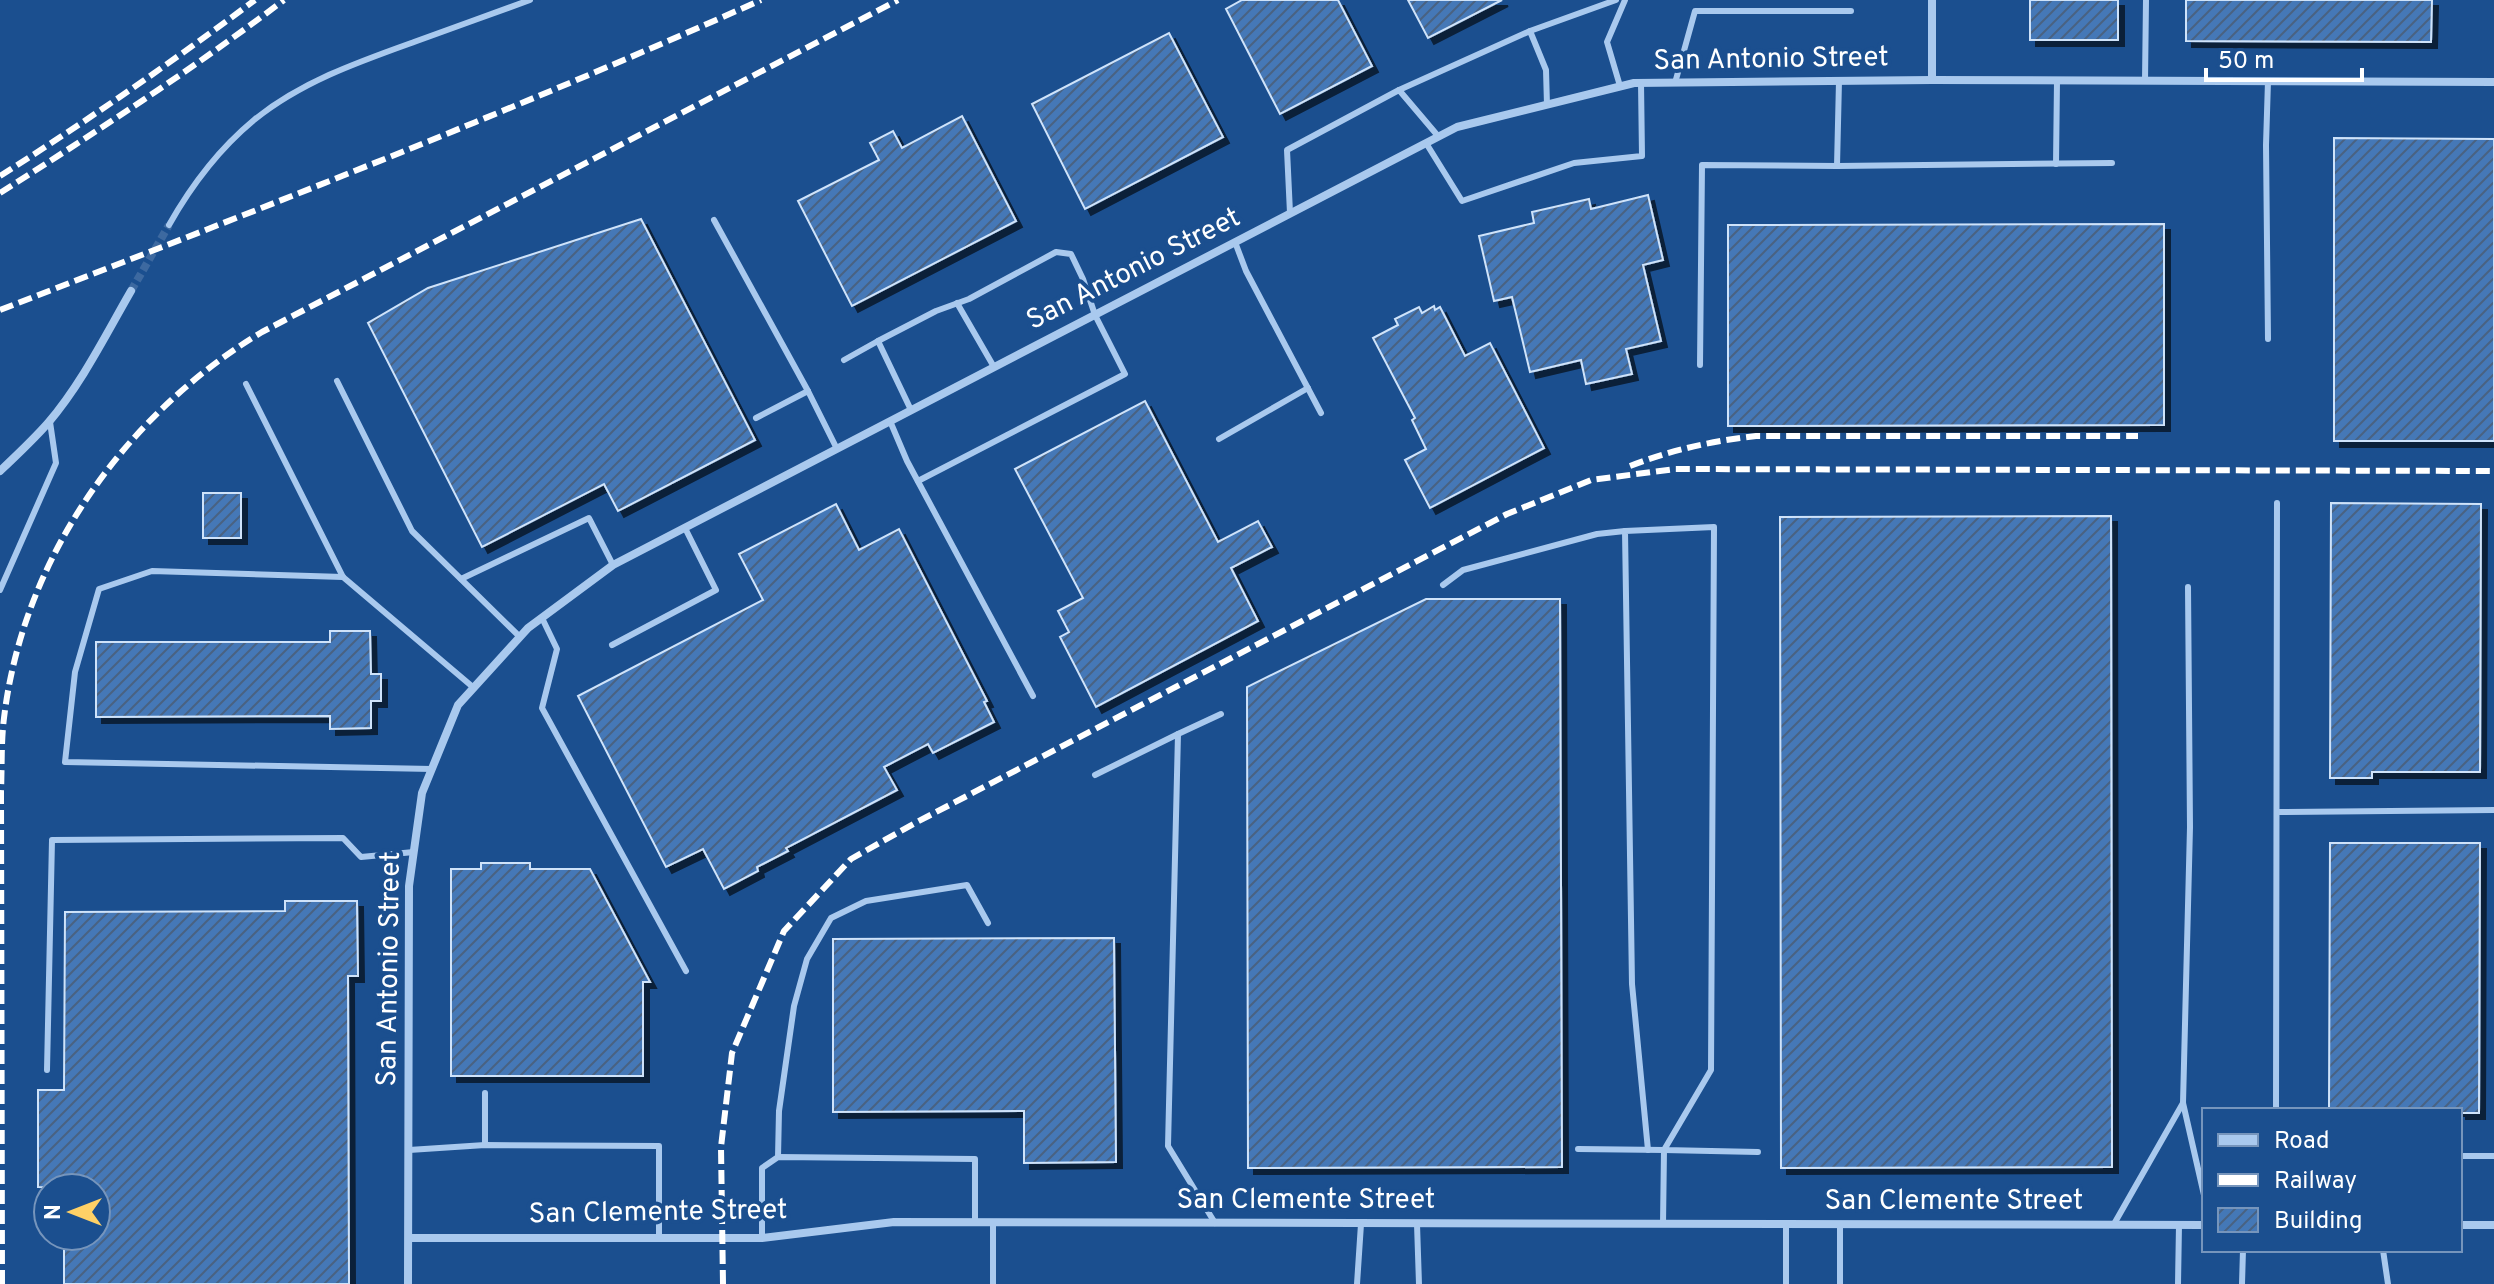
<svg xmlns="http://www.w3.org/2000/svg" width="2494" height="1284" font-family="Overpass,sans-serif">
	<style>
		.building { fill: url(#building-hatch); stroke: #cfe3fa; stroke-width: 2; filter: url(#shadow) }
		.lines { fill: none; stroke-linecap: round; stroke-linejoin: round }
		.minor-tunnel { stroke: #3d69a0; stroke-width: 8; stroke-dasharray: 8 4; stroke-linecap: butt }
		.service { stroke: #a9c9ee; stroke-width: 6 }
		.minor { stroke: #a9c9ee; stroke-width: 8 }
		.rail { stroke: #fff; stroke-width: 6; stroke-dasharray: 14 6; stroke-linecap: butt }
		.labels { text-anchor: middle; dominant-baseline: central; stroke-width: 8; stroke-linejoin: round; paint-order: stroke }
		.street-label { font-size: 28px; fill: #fff; stroke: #1b4f8f }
	</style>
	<defs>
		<pattern id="building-hatch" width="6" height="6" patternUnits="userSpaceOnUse" patternTransform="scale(2)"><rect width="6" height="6" fill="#4478b7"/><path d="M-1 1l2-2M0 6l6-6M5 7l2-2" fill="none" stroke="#486282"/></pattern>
		<filter id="shadow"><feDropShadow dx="6" dy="6" stdDeviation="0" flood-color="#0009"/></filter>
	</defs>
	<rect width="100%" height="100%" fill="#1b4f8f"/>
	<g class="building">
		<path d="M1242,0H1338L1372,66L1280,114L1226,9Z"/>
		<path d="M1408,0H1502L1428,38Z"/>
		<rect x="2030" y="0" width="88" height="40"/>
		<path d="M2186,0H2432L2431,42L2186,41Z"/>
		<path d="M1169,33L1223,137L1085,209L1032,104Z"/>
		<path d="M962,116L1016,221L852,306L798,201L879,160L870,143L893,131L902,148Z"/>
		<path d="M2334,138L2494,139V441H2334Z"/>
		<path d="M1648,195L1663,260L1643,265L1661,341L1626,349L1632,374L1586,384L1581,360L1530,372L1512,297L1494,301L1479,236L1534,223L1532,212L1589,199L1591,209Z"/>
		<path d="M641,219L755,440L618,511L604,484L482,547L368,323L428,288Z"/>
		<path d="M2164,224V425L1728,426V225Z"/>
		<path d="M1434,306L1435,310L1440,307L1465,356L1490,343L1544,448L1430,508L1405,460L1426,449L1412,420L1415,418L1373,338L1398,325L1395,319L1419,307L1422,313Z"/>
		<path d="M1145,401L1218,542L1258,521L1272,547L1231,568L1258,621L1096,707L1060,637L1069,632L1058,611L1083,598L1015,469Z"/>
		<rect x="203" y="493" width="38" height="45"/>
		<path d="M2331,503L2481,504L2480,772H2372V778H2330Z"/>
		<path d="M836,504L859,550L899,529L987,701L984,702L994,722L933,753L928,744L884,767L897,790L786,848L788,851L757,867L758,871L724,889L703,849L666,867L578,696L763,600L739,554Z"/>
		<path d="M2111,516L2112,1167L1781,1168L1780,517Z"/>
		<path d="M1426,599H1560L1562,1167L1248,1168L1247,687Z"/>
		<path d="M330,631H370L371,674H381V701H371V728L330,729V716L96,717V642H330Z"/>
		<path d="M2330,843H2480L2479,1113H2460V1110H2329Z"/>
		<path d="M481,863H530V869H590L650,982H643V1076H451V869H481Z"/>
		<path d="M285,901H357L358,976H348L349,1284H64V1236H96V1188L38,1187V1090H64L65,912L285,911Z"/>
		<path d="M1114,938L1116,1162L1024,1163V1111L833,1112V939Z"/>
	</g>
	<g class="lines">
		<path class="minor-tunnel" d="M131,291L169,225"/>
		<g class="service">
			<path d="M1530,31L1616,0"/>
			<path d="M2145,81L2146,0"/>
			<path d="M1675,83L1695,11H1851"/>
			<path d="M1620,86L1607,42L1625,0"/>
			<path d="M1399,90L1530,31L1546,70L1547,105"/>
			<path d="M1426,143L1462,201L1574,163L1642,156L1641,83"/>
			<path d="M2056,164L2057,81"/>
			<path d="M1837,166L2112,163"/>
			<path d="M1290,213L1287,150L1399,90L1438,136"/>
			<path d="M714,220L808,391"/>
			<path d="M169,225C191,186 219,149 254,120C301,82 358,62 414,42C453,28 491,14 530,0"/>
			<path d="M1235,242L1246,271L1321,413"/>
			<path d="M957,303L994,367"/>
			<path d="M2268,339L2266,145L2268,81"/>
			<path d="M844,360L878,341"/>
			<path d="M1700,365L1702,165L1837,166L1839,81"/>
			<path d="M337,381L412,531L520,637"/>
			<path d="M246,384L343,577L474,688"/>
			<path d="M911,410L878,341L936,311L969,299L1056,252L1071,254L1083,279L1095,315L1125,374L918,481"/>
			<path d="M756,418L808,391L837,449"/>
			<path d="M890,421L907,461L1033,696"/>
			<path d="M1219,439L1308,388"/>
			<path d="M343,577L152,571L99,589L75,672L65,762L432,769"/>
			<path d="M461,579L589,518L613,565"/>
			<path d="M1443,585L1463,570L1597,534L1625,531"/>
			<path d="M2188,587L2190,827L2183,1103L2204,1195"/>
			<path d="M0,590L56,463L50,422"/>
			<path d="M542,618L557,649L542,708L686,971"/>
			<path d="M612,645L716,590L685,528"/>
			<path d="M1178,734L1221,714"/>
			<path d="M1095,775L1178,734L1168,1146L1215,1223"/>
			<path d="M2277,812L2494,810"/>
			<path d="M47,1070L52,840L343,838L361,857L414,852"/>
			<path d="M2276,1110L2277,503"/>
			<path d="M485,1145V1093"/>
			<path d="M1578,1149L1664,1150L1663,1224"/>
			<path d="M409,1150L485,1145L659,1146V1238"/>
			<path d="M1648,1150L1632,984L1625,531L1714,527L1711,1070L1664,1150L1758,1152"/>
			<path d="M2460,1156H2494"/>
			<path d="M778,1157L779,1111L794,1006L807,959L831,918L866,901L967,885L988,923"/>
			<path d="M993,1222V1284"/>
			<path d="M1417,1224L1419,1284"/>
			<path d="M1786,1224V1284"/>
			<path d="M1840,1224V1284"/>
			<path d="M2114,1224L2183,1103"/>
			<path d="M762,1238V1168L778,1157L975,1159V1222"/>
			<path d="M2383,1250L2388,1284"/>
			<path d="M1357,1284L1361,1224"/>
			<path d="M2178,1284L2179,1225"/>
			<path d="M2242,1284L2243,1250"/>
		</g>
		<g class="minor">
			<path d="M1932,0V80"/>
			<path d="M0,471C17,455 33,440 48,423C82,383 105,336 131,291"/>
			<path d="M2460,1225H2494"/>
			<path d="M409,1238H762L894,1222L2204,1225"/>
			<path d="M408,1284L409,886L422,793L458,705L528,628L613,565L1457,127L1634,83L1932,80L2494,82"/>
		</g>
		<g class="rail">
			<path d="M0,176C87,121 172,62 255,0"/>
			<path d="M0,193C96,132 193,69 284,0"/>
			<path d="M0,310C255,211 511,112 761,0"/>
			<path d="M1630,466C1671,450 1712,441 1756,436H2138"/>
			<path d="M2,1284L1,791C2,767 1,742 4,718C23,558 125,414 262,332L898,0"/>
			<path d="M723,1284L721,1147L732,1053L784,931L851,859L917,822L1507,514L1591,480L1675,469L2494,471"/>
		</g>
	</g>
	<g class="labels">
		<g class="street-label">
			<text transform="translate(1771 60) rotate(-1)">San Antonio Street</text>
			<text transform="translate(1134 270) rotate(-27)">San Antonio Street</text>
			<text transform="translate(390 969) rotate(-89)">San Antonio Street</text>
			<text x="1306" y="1201">San Clemente Street</text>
			<text x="1954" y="1202">San Clemente Street</text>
			<text transform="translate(658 1213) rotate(-1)">San Clemente Street</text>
		</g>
	</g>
	<rect x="2202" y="1108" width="260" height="144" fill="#1b4f8f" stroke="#7695bc" stroke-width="2"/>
	<rect x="2218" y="1134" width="40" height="12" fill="#a9c9ee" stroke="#7695bc" stroke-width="2"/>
	<text x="2274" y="1148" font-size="24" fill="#ffffff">Road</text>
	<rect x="2218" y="1174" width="40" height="12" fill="#ffffff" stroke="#7695bc" stroke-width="2"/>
	<text x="2274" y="1188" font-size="24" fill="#ffffff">Railway</text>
	<rect x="2218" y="1208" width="40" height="24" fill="url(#building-hatch)" stroke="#7695bc" stroke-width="2"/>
	<text x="2274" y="1228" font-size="24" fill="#ffffff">Building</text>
	<g transform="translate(72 1212) rotate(270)"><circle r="38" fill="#1b4f8f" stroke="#7695bc" stroke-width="2"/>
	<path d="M0-6L14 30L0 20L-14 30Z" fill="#ffd166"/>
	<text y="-12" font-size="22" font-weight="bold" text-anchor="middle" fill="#ffffff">N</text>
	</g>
	<path d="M2206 68v12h156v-12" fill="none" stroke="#ffffff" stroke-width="4"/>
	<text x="2218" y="68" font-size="24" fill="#ffffff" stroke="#1b4f8f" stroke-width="6" paint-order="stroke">50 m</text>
</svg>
